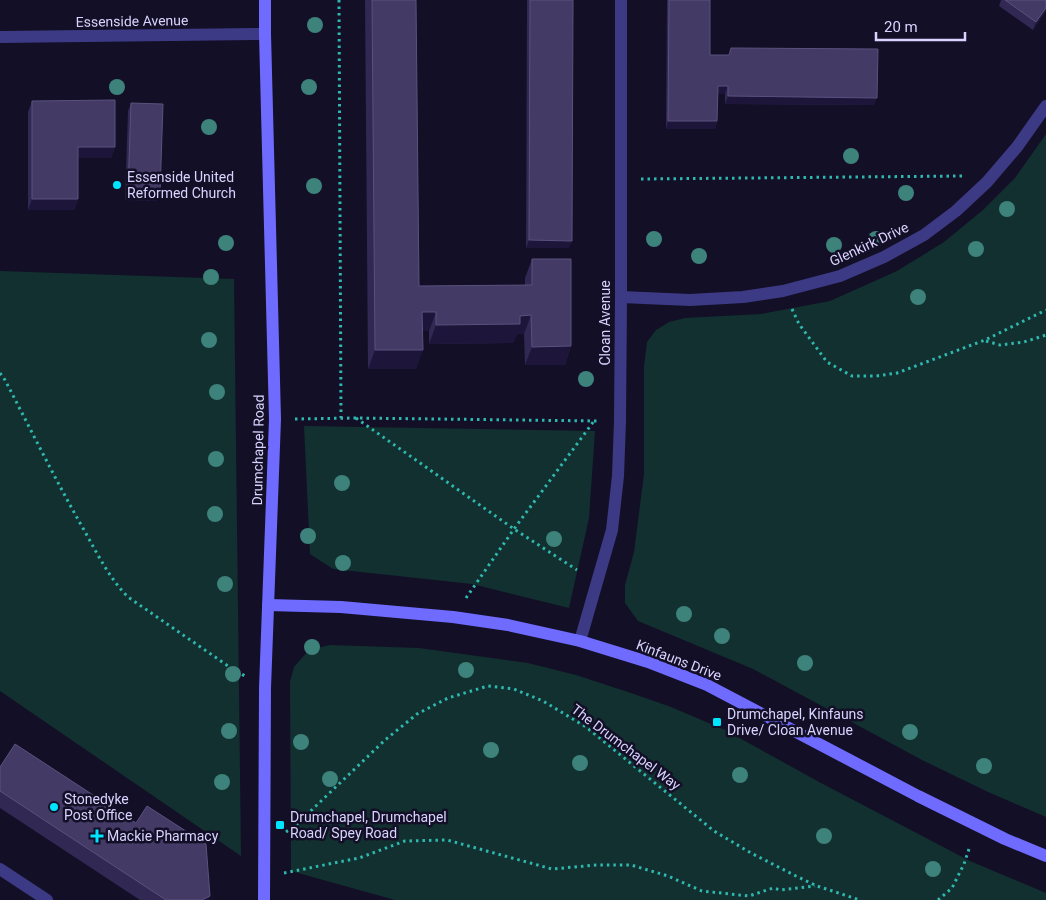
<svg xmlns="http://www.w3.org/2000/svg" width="1046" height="900" font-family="Roboto,sans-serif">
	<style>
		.green { fill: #12302f }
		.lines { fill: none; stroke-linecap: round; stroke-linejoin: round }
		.path { stroke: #2fb8b0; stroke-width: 3; stroke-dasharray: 2.5 4; stroke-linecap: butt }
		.street { stroke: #3d3a85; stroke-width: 12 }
		.secondary { stroke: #6f6bff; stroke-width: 12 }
		.tree { fill: #3d827b }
		.wall { fill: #312854 }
		.shaded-wall { fill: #1d163a }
		.building { fill: #433a66; stroke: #5a527e }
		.poi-dot { fill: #00e5ff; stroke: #130f26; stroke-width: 2 }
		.labels { text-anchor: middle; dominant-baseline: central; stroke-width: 5; stroke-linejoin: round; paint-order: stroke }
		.street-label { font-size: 14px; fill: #d9d4ff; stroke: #130f26 }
		.poi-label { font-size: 14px; fill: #d9d4ff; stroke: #130f26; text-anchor: start }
	</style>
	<rect width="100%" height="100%" fill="#130f26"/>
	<g class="green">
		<path d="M1046,134V817L988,792L922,760L753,669L638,621L625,603V585L634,552L644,474V366L647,342L656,330L669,322L685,318L761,314L830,301L897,271L944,242L983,210L1015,178Z"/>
		<path d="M0,271L234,279L241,856L0,691Z"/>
		<path d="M304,426L595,431L589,518L569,608L472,584L333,569L310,554Z"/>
		<path d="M330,645L419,648L528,663L576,675L631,693L671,707L725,730L821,783L970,861L1046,893V900H395L291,871L290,682L294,667L309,650Z"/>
	</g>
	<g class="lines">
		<g class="path">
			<path d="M339,0L341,418"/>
			<path d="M641,179L962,176"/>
			<path d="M792,309L799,324L827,362L852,376H876L897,373L985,340L1046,310"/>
			<path d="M986,341L1000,345L1024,342L1046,335"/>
			<path d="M0,373L5,380C31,430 56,481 84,530C97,553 109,578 128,597L231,668L245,676"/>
			<path d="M356,418L514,529L577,570"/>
			<path d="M295,419L355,418L599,421"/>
			<path d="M466,598L514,529L594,421"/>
			<path d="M286,832L297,824L385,740L417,714L448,698L488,686L514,689L543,701L586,727L714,831L751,853L796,876L817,886L860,900"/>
			<path d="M284,873L359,858L405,841L447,840L552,869L596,865H631L668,876L702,891L749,896L773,888L781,890L815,886"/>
			<path d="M938,900L952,888L964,864L970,846"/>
		</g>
		<g class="street">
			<path d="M0,37L265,34"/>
			<path d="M621,297L690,300L743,297L783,291L840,276L884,257L924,235L956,211L987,182L1017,147L1046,106"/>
			<path d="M580,641L612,530L618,476L620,421L621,297V0"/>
			<path d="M0,869L47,900"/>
		</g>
		<g class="secondary">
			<path d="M268,605L341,607L453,617L508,625L580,641L648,662L707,685L918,796L1005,839L1046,856"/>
			<path d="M264,900L265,688L275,419L265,34V0"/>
		</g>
	</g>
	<g class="tree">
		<circle cx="315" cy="25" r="8"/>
		<circle cx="117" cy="87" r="8"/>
		<circle cx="309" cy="87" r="8"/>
		<circle cx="209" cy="127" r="8"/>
		<circle cx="851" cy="156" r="8"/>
		<circle cx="314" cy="186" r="8"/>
		<circle cx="906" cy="193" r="8"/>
		<circle cx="1007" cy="209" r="8"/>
		<circle cx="654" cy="239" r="8"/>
		<circle cx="876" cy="239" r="8"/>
		<circle cx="226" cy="243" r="8"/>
		<circle cx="834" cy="245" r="8"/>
		<circle cx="976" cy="249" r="8"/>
		<circle cx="699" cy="256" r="8"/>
		<circle cx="211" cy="277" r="8"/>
		<circle cx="918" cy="297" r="8"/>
		<circle cx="209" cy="340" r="8"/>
		<circle cx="586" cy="379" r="8"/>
		<circle cx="217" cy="392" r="8"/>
		<circle cx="216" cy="459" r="8"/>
		<circle cx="342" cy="483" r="8"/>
		<circle cx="215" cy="514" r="8"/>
		<circle cx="308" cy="536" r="8"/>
		<circle cx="554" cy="539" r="8"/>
		<circle cx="343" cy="563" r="8"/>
		<circle cx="225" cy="584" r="8"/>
		<circle cx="684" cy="614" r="8"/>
		<circle cx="722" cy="636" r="8"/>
		<circle cx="312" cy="647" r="8"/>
		<circle cx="805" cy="663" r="8"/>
		<circle cx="466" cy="670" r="8"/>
		<circle cx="233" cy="674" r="8"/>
		<circle cx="229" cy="731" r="8"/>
		<circle cx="910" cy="732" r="8"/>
		<circle cx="301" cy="742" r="8"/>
		<circle cx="491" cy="750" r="8"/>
		<circle cx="580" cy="763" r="8"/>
		<circle cx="984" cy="766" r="8"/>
		<circle cx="740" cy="775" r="8"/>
		<circle cx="330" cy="779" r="8"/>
		<circle cx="222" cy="782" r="8"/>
		<circle cx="824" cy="836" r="8"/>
		<circle cx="933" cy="869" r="8"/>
	</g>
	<g class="wall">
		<path d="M365,0H416L419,286L525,285V278L532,259L571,346L565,365H525L524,334H517L513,343L429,344V331H422L416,369H368Z"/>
		<path d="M527,0H573L569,248H526Z"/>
		<path d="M667,0H710V55H729L874,105L725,104V94H718L717,121L715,129H666Z"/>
		<path d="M1001,0H1046V11L1033,30L999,6Z"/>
		<path d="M32,101L115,147L111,158H78V199L74,210H28V112Z"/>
		<path d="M131,103L157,201L125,200L128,111Z"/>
		<path d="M0,767L210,896L208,900H140L0,808Z"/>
	</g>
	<g class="shaded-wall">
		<path d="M1046,8V11L1033,30L1036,22Z"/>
		<path d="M718,86H728L725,94H715Z"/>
		<path d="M728,96L877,98L874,105L725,104Z"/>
		<path d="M668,121H717L715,129H666Z"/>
		<path d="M78,147H115L111,158H74Z"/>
		<path d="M128,192L160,194L157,201L125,200Z"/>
		<path d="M32,199H78L74,210H28Z"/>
		<path d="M529,240L572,241L569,248H526Z"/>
		<path d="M422,312H436L429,331H415Z"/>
		<path d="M531,315L524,334H517L513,343L429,344L436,325L520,316Z"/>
		<path d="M571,346L565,365H525L532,347Z"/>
		<path d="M375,350H423L416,369H368Z"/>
		<path d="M210,896L208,900H202Z"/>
	</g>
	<g class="building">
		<path d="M372,0H416L419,286L532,285V259H571V346L532,347L531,315L520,316V324L436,325V312H422L423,350H375Z"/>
		<path d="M530,0H573L572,241L529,240Z"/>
		<path d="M669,0H710V55H729L731,48L878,49L877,98L728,96V86H718L717,121H668Z"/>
		<path d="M1005,0H1046V8L1036,22Z"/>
		<path d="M115,100V147H78V199H32V101Z"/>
		<path d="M131,103L163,104L160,194L128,192Z"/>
		<path d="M15,744L136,823L147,806L206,844L210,896L202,900H166L0,791V767Z"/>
	</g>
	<g class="poi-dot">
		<circle cx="117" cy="185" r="5"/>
		<rect x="712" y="717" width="10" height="10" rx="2.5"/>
		<circle cx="54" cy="807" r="5"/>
		<rect x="275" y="820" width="10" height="10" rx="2.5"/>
		<path d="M94.5 828.5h5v5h5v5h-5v5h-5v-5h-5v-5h5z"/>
	</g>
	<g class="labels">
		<g class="street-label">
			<text transform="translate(132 21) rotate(-1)">Essenside Avenue</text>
			<text transform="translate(869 244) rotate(-25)">Glenkirk Drive</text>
			<text transform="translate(605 323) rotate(-90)">Cloan Avenue</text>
			<text transform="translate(258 450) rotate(-89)">Drumchapel Road</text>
			<text transform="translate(679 660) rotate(21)">Kinfauns Drive</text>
			<text transform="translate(626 747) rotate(37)">The Drumchapel Way</text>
		</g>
		<g class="poi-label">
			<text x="127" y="177">Essenside United<tspan x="127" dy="16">Reformed Church</tspan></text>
			<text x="727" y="714">Drumchapel, Kinfauns<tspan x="727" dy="16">Drive/ Cloan Avenue</tspan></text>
			<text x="64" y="799">Stonedyke<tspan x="64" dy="16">Post Office</tspan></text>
			<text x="290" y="817">Drumchapel, Drumchapel<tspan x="290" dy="16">Road/ Spey Road</tspan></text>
			<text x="107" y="836">Mackie Pharmacy</text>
		</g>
	</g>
	<path d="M876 32v8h89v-8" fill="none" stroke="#d9d4ff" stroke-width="2.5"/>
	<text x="884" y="32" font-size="15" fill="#d9d4ff" stroke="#130f26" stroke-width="4" paint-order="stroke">20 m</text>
</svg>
